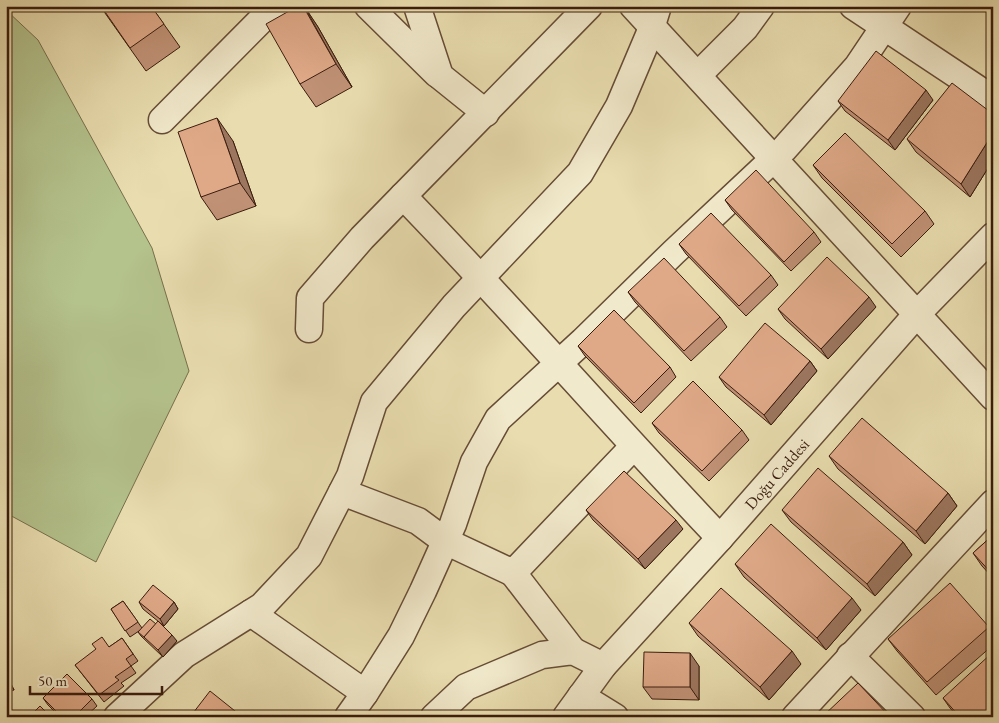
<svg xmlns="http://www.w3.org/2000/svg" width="999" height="723" font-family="'EB Garamond',serif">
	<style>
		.green { fill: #b4c28c; stroke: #776f4c }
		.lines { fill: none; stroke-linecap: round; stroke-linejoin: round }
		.minor-casing { stroke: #664c36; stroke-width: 29 }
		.minor { stroke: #f1e9cb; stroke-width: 26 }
		.wall { fill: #c09175; stroke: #3a1c0d }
		.shaded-wall { fill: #9c765f; stroke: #3a1c0d }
		.building { fill: #dfa988; stroke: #3a1c0d }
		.labels { text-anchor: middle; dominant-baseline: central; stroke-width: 5; stroke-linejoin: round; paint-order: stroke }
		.street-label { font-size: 16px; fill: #3a1c0d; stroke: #f1e9cb }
	</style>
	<rect width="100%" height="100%" fill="#e9ddaf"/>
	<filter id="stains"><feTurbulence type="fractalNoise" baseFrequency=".004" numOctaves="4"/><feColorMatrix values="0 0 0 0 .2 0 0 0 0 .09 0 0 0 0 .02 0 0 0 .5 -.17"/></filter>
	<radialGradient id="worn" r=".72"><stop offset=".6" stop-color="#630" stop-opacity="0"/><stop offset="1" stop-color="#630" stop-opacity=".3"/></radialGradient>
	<path class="green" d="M6,10L38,40L152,248L189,371L96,562L6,513Z"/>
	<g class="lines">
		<g class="minor-casing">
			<g id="minor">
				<path d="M368,6L437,74"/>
				<path d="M417,6L440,76L486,113"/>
				<path d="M633,6L993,397"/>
				<path d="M853,6L993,99"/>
				<path d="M698,75L745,28L761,6"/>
				<path d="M162,120L275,6"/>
				<path d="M403,196L589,6"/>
				<path d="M309,329L310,298L362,238L403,196C512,308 613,426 720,538"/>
				<path d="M342,492L418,521L445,541L513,573L633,447"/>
				<path d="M513,573L573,651"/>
				<path d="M251,613L365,693L348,717"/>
				<path d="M850,656L912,717"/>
				<path d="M365,693L401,636L423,591L453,524L474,462L498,419L583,341L674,252L784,149L857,67L898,6"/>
				<path d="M581,696L615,717"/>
				<path d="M117,717L184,655L262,606L309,556L350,476L374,402L454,306L580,173L619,106L649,35L658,6"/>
				<path d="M434,717L466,687L542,655L573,651L603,666"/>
				<path id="s1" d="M566,717L603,666L720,538L917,314L993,236"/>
				<path d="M795,717L993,503"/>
			</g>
		</g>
		<use href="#minor" class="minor"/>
	</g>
	<g class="wall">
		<path d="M100,6H151L180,47L146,71Z"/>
		<path d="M304,6L318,27L352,87L316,107L300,84Z"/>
		<path d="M933,100L895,150L845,111L838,101Z"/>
		<path d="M993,114V160L970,197L916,152L907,139Z"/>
		<path d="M233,141L256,206L217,220L201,197Z"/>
		<path d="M813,165L925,211L934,224L901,257L822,178Z"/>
		<path d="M725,200L814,232L821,242L791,271L732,210Z"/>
		<path d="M679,244L771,275L778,285L746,316L686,254Z"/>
		<path d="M628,292L720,317L727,327L691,361L635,302Z"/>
		<path d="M876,307L828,359L785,319L778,309Z"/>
		<path d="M578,346L670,367L676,377L641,413L585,356Z"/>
		<path d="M810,361L817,371L771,425L726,387L719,377Z"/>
		<path d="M652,423L742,430L749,440L709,481L659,433Z"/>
		<path d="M829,456L948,493L957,506L925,544L838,469Z"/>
		<path d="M586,510L683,529L645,569L593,520Z"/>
		<path d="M782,510L903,542L912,555L875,596L791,522Z"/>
		<path d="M993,535V578L982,566L973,553Z"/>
		<path d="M735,564L861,610L826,650L744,577Z"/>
		<path d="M123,601L142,628L156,624L177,641L163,657L141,636L138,632L139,631L130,637L111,609Z"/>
		<path d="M139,602H174L178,609L164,626L143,609Z"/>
		<path d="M689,623L801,664L769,700L698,636Z"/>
		<path d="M989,627L993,632V645L936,695L897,651L888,639Z"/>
		<path d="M122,638L138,661L131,666L136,673L121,683L124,686L104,702L75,665L109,647Z"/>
		<path d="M699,666V700L652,699L643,687Z"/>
		<path d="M6,674L14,690L6,693Z"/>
		<path d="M43,698L92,699L97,706L85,717H60L48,705Z"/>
		<path d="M943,698L993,717H958L950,708Z"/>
	</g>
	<g class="shaded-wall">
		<path d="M304,6L318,27L352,87L336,64Z"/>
		<path d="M926,90L933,100L895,150L888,140Z"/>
		<path d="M217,118L233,141L256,206L240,183Z"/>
		<path d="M993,133V160L970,197L961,184Z"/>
		<path d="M869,297L876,307L828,359L821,349Z"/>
		<path d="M810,361L817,371L771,425L764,415Z"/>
		<path d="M948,493L957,506L925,544L916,531Z"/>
		<path d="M676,520L683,529L645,569L638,559Z"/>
		<path d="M903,542L912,555L875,596L867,584Z"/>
		<path d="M852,598L861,610L826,650L817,638Z"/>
		<path d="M174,602L178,609L164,626L160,619Z"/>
		<path d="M172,635L177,641L163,657L158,650Z"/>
		<path d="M792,651L801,664L769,700L760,687Z"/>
		<path d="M690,653L699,666V700L690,687Z"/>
		<path d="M6,674L14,690L9,683L6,677Z"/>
	</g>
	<g class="building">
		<path d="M101,6H151L164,24L130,48Z"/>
		<path d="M298,6H303L336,64L300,84L266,24Z"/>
		<path d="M993,28V38L988,34Z"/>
		<path d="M876,51L926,90L888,140L838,101Z"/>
		<path d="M952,83L993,114V133L961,184L907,139Z"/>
		<path d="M217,118L240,183L201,197L178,132Z"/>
		<path d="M845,133L925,211L892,244L813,165Z"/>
		<path d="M756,170L814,232L784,262L725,200Z"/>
		<path d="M711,213L771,275L739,306L679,244Z"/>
		<path d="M827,257L869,297L821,349L778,309Z"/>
		<path d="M664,258L720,317L684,351L628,292Z"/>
		<path d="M614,310L670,367L634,403L578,346Z"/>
		<path d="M765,323L810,361L764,415L719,377Z"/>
		<path d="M693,381L742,430L702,471L652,423Z"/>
		<path d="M862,418L948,493L916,531L829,456Z"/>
		<path d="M818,468L903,542L867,584L782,510Z"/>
		<path d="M624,471L676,520L638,559L586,510Z"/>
		<path d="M771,524L852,598L817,638L735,564Z"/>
		<path d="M993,535V575L973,553Z"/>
		<path d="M950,583L989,627L927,682L888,639Z"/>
		<path d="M153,585L174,602L160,619L139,602Z"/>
		<path d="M721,588L792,651L760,687L689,623Z"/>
		<path d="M123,601L138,622L125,631L111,609Z"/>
		<path d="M150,619L156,624L144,637L145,638L138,632Z"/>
		<path d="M158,621L172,635L158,650L144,637Z"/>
		<path d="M102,637L109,647L122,638L133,654L126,659L131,666L115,677L119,680L99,695L75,665L96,649L92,644Z"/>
		<path d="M644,652L690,653V687H643Z"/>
		<path d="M993,652V717H960L943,698Z"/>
		<path d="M67,674L92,699L74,717H62L43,698Z"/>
		<path d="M6,677L9,683L6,684Z"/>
		<path d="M858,683L890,717H822Z"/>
		<path d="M210,691L240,715L238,717H190Z"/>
		<path d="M40,706L51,717H29Z"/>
	</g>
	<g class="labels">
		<g class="street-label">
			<text stroke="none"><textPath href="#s1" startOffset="322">Doğu Caddesi</textPath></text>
		</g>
	</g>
	<rect width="999" height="723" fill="none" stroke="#e9ddaf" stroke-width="25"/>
	<rect x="8" y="8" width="984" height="708" fill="none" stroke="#3a1c0d" stroke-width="2.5"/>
	<rect x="12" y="12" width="974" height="698" fill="none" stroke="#3a1c0d"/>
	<path d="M30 686v8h132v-8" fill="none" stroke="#3a1c0d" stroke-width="2.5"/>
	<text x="38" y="686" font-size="15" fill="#3a1c0d" stroke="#f1e9cb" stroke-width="4" paint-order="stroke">50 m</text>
	<rect width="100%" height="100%" filter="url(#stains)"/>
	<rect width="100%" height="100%" fill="url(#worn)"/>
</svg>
